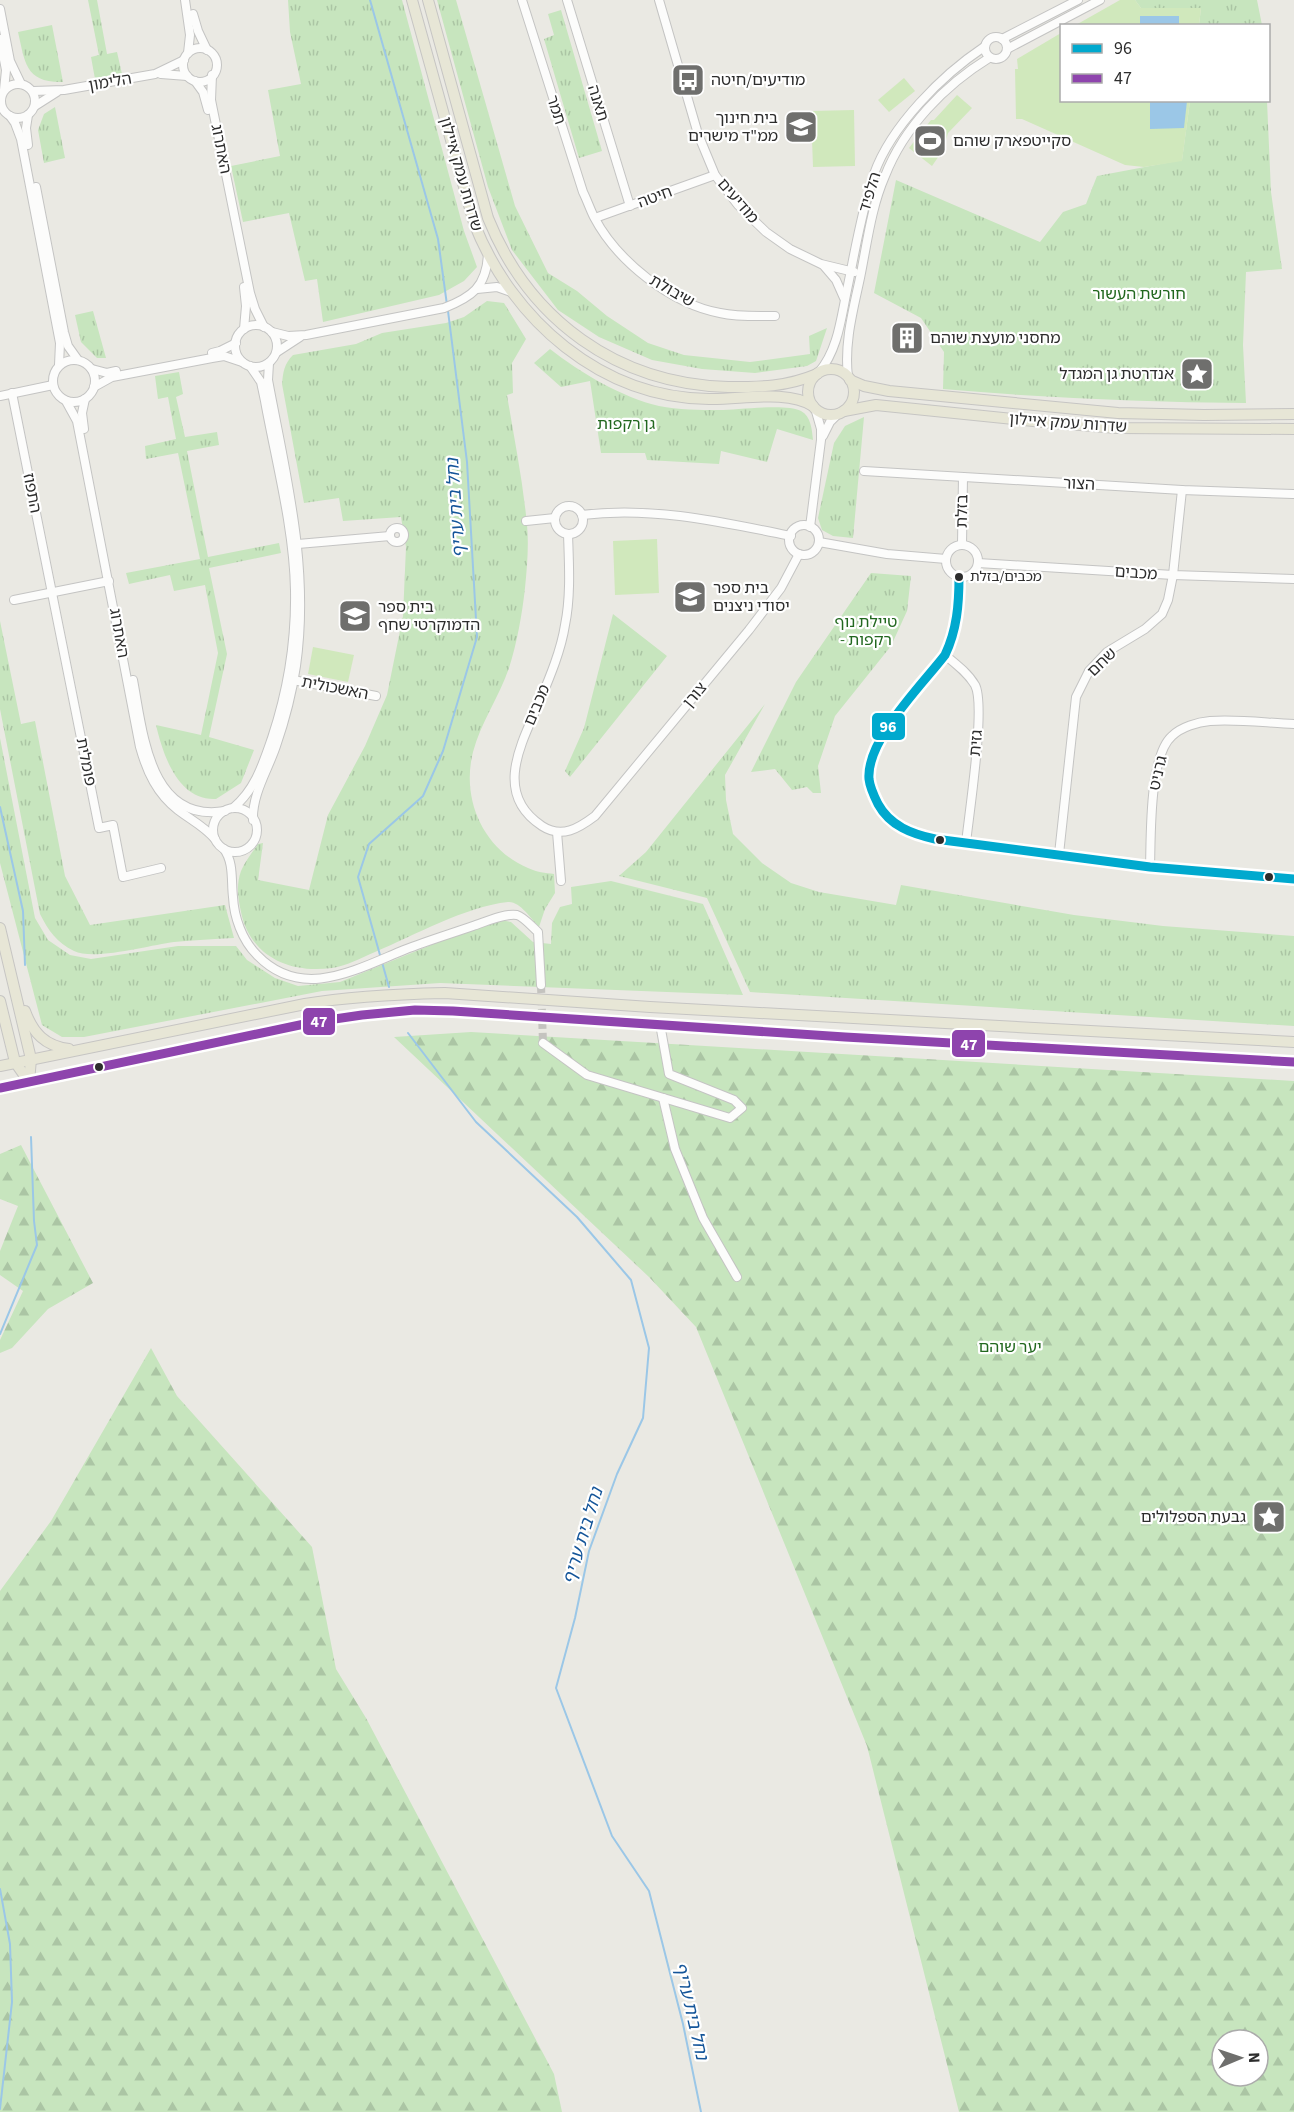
<svg xmlns="http://www.w3.org/2000/svg" width="1294" height="2112" font-family="'Source Sans 3','Noto Sans Hebrew',sans-serif">
	<style>
		.grass { fill: url(#grass-tufts) }
		.forest { fill: url(#forest-firs); fill-rule: evenodd }
		.pitch { fill: #d0e8bc }
		.water { fill: #9bc7e7 }
		.lines { fill: none; stroke-linecap: round; stroke-linejoin: round }
		.stream { stroke: #9bc7e7; stroke-width: 2 }
		.minor-tunnel { stroke: #c4c3bf; stroke-width: 8; stroke-dasharray: 8 4; stroke-linecap: butt }
		.minor-casing { stroke: #c4c4c3; stroke-width: 10 }
		.major-casing { stroke: #c6c5c3; stroke-width: 12 }
		.minor { stroke: #fcfcfb; stroke-width: 8 }
		.major { stroke: #e7e6d6; stroke-width: 10 }
		.bus-1-casing { stroke: #fff; stroke-width: 14 }
		.bus-2-casing { stroke: #fff; stroke-width: 14 }
		.bus-1 { stroke: #00a9ce; stroke-width: 9 }
		.bus-2 { stroke: #8e44ad; stroke-width: 9 }
		.bus-dot { fill: #2d2d2d; stroke: #fff; stroke-width: 2 }
		.labels { text-anchor: middle; dominant-baseline: central; stroke-width: 4.5; stroke-linejoin: round; paint-order: stroke }
		.bus-label { font-size: 14px; fill: #2d2d2d; stroke: #fff; text-anchor: start }
		.poi-label { font-size: 16px; fill: #2d2d2d; stroke: #fff; text-anchor: start }
		.street-label { font-size: 16px; fill: #2d2d2d; stroke: #fff }
		.park-label { font-size: 16px; fill: #22681f; stroke: #fff }
		.water-label { font-size: 18px; font-style: italic; fill: #145599; stroke: #fff }
		.line-badge { stroke: #fff; stroke-width: 2 }
		.badge-label { font-size: 16px; text-anchor: middle; font-weight: bold; fill: #fff }
	</style>
	<defs>
		<pattern id="grass-tufts" width="24" height="20" patternUnits="userSpaceOnUse" patternTransform="scale(1.5)"><rect width="24" height="20" fill="#c7e5be"/><path d="M3 7l-1-3M5 7V3M7 7l1-3M15 17l-1-3M17 17v-4M19 17l1-3" fill="none" stroke="#abc5a4"/></pattern>
		<pattern id="forest-firs" width="22" height="20" patternUnits="userSpaceOnUse" patternTransform="scale(1.5)"><rect width="22" height="20" fill="#c7e5be"/><path d="M5 1l3.5 6h-7zM16 11l3.5 6h-7z" fill="#abc5a4"/></pattern>
	</defs>
	<rect width="100%" height="100%" fill="#eae9e3"/>
	<g class="grass">
		<path d="M88,0H97L107,54L117,52L122,74L95,79L91,57L99,55Z"/>
		<path d="M288,0H402L464,231L477,267L464,281L439,295L323,322L317,279L305,281L289,213L243,222L231,166L280,156L268,90L301,84L290,32Z"/>
		<path d="M437,0H456L515,206L548,273L577,291L607,316L648,343L684,355L750,362L810,354L809,336L827,328L816,361L807,366L755,373L702,369L652,360L599,337L558,310L512,250L488,187Z"/>
		<path d="M1135,0H1257L1262,25H1199L1201,8H1141Z"/>
		<path d="M561,10L602,151L579,158L544,39L554,35L548,14Z"/>
		<path d="M52,25L63,82C25,83 25,62 18,32Z"/>
		<path d="M1190,101H1267L1271,192L1282,269L1246,272L1243,345L1246,403C1145,402 1044,398 943,389L944,352L921,318L874,293L896,180L1040,242L1063,212L1086,204L1097,176L1182,160Z"/>
		<path d="M55,107L65,158L44,163L38,130L44,114Z"/>
		<path d="M487,301L504,303L526,339L512,363L513,393L507,395C514,438 523,481 527,525C529,545 527,568 525,588C522,615 517,643 509,668C499,697 481,722 473,752C461,799 483,849 528,868C536,872 546,873 554,874L555,893L545,909L539,927C531,919 520,901 508,902C467,906 413,936 375,952C361,958 346,966 332,968C289,974 250,956 241,912C238,898 236,885 241,871C245,861 252,853 258,844L263,843L258,880L309,890L328,815L365,746L387,695L403,616L406,547L401,517L343,521L339,498L304,503L282,384C283,372 284,364 293,355L356,344L382,333L446,323L464,317Z"/>
		<path d="M93,311L106,358H97L81,342L75,315Z"/>
		<path d="M550,349C579,372 623,398 659,406C678,410 700,410 719,410C738,410 786,403 801,411C811,416 812,430 813,440L777,429L767,462L721,451L719,464L647,460L645,453H601L590,381L561,387L534,363Z"/>
		<path d="M179,372L183,394L176,397L185,437L217,432L219,445L187,451L208,557L279,543L281,553L209,568L227,654L209,737L254,750L241,783L216,799C178,801 163,755 156,725L201,735L218,653L205,585L174,591L170,575L129,584L126,573L200,559L178,453L146,459L145,446L176,439L168,397L158,399L155,376Z"/>
		<path d="M864,417L853,538L833,536L822,530L818,518L834,443L845,426Z"/>
		<path d="M871,573L911,576L907,611L891,646L835,716L818,766L821,793H813L807,787L792,790L775,769L751,772L796,682Z"/>
		<path d="M613,614L667,656L570,777L565,771L584,728Z"/>
		<path d="M0,621L21,724L35,721L65,876L90,925L225,905L234,938C214,939 194,940 174,942C150,945 94,961 74,951C57,943 48,930 40,914L0,709Z"/>
		<path d="M765,704L725,775L726,800L733,834L762,863L791,883L819,892L896,905L901,885L1074,915L1163,926L1294,936V1026L750,992L707,898L619,876L646,852Z"/>
		<path d="M0,738L35,918L48,940L70,955L91,959L178,946H236L247,960L275,978L298,986L340,982L495,919L511,922L533,942L551,944L552,923L560,907L572,904L571,887L611,881L703,904L743,995L440,983L322,991L84,1037H62L42,1025L0,863Z"/>
	</g>
	<g class="forest">
		<path d="M471,1032L1294,1081V2112H959L867,1746L696,1327L649,1277L394,1037ZM1222,2040H1258V2076H1222Z"/>
		<path d="M21,1145L93,1283L48,1309L12,1348L0,1353V1340L23,1291L0,1275V1251L18,1206L0,1199V1154Z"/>
		<path d="M151,1348L177,1396L312,1547L336,1669L366,1718L554,2074L562,2112H0V1591L51,1521Z"/>
	</g>
	<g class="pitch">
		<path d="M1120,0H1135L1141,8H1201L1199,25L1074,26Z"/>
		<path d="M1061,33L1062,100L1190,101L1182,161L1144,167L1125,165L1022,119H1016L1015,69H1018L1017,59Z"/>
		<path d="M904,78L915,91L889,112L878,100Z"/>
		<path d="M957,95L972,108L948,133L943,150L932,166L909,148L931,120H934Z"/>
		<path d="M854,110L855,166L813,167L811,111Z"/>
		<path d="M657,539L659,593L615,595L613,541Z"/>
		<path d="M313,647L354,655L348,682L308,674Z"/>
	</g>
	<g class="water">
		<rect x="1140" y="16" width="39" height="9"/>
		<path d="M1150,101H1187L1184,128L1150,129Z"/>
	</g>
	<g class="lines">
		<g class="stream">
			<path d="M370,0L438,239L447,305"/>
			<path d="M0,807L23,911L25,965"/>
			<path d="M389,987L358,877L369,844L423,796L443,751L477,637L467,462L448,311"/>
			<path d="M408,1033L476,1122L577,1217L631,1280L649,1348L643,1418L617,1474L589,1551L575,1618L556,1688L612,1836L649,1891L683,2024L701,2112"/>
			<path d="M0,1334L37,1245L34,1221L31,1137"/>
			<path d="M0,1889L10,1944L12,2002L0,2109"/>
		</g>
		<path class="minor-tunnel" d="M541,985L543,1043"/>
		<g class="minor-casing">
			<g id="minor">
				<path d="M185,0L190,35L188,53"/>
				<path d="M522,0L583,192C587,200 590,209 594,217C617,261 671,304 720,313C738,317 757,316 775,316"/>
				<path d="M567,0L630,206"/>
				<path d="M659,0L698,134L715,175L738,205L766,232L790,249L821,264L854,272"/>
				<path d="M0,9L10,61L21,84"/>
				<path d="M193,14L198,31L207,50"/>
				<circle cx="996" cy="48" r="11"/>
				<path d="M0,39L6,70L4,90"/>
				<path d="M1002,39L1078,0"/>
				<circle cx="200" cy="65" r="17"/>
				<path d="M1007,49L1100,0"/>
				<path d="M161,74L187,76"/>
				<path d="M212,75L211,100L250,293L255,309L264,327"/>
				<path d="M195,81L203,92L208,110"/>
				<circle cx="18" cy="101" r="17"/>
				<path d="M33,91L64,90L155,74L184,60"/>
				<path d="M35,106L57,92"/>
				<path d="M10,116L15,123L21,139L60,343L59,365"/>
				<path d="M28,145L26,128L28,115"/>
				<path d="M36,187L64,332L68,346L78,360"/>
				<path d="M595,218L715,175"/>
				<path d="M824,266L836,280L844,298"/>
				<path d="M244,287L246,306L244,329"/>
				<path d="M477,289L497,287L511,292"/>
				<circle cx="256" cy="346" r="21"/>
				<path d="M272,332L288,336L306,335L444,308C472,297 486,287 488,255"/>
				<path d="M277,352L300,337"/>
				<path d="M212,353L220,351L236,343"/>
				<circle cx="74" cy="381" r="21"/>
				<path d="M92,369L107,373L116,371"/>
				<path d="M819,372C838,350 841,318 847,290C855,252 861,212 874,174C891,126 942,75 984,47"/>
				<path d="M848,377C844,343 853,311 860,278C867,244 871,208 885,176C904,127 945,85 989,58"/>
				<path d="M94,387L112,377L212,358L224,356L242,362"/>
				<path d="M12,393L99,828L113,825L123,877L161,868"/>
				<path d="M0,396L53,385"/>
				<path d="M66,401L77,421L140,747C147,772 157,794 178,810C191,820 204,826 215,839"/>
				<path d="M84,429L82,413L85,399"/>
				<path d="M823,436L830,422L839,413"/>
				<path d="M864,471L1182,490L1293,494"/>
				<circle cx="569" cy="520" r="14"/>
				<path d="M582,515C652,506 722,522 791,536"/>
				<path d="M526,521L555,518"/>
				<circle cx="804" cy="540" r="15"/>
				<path d="M810,527L821,440V429L815,408"/>
				<circle cx="397" cy="535" r="7"/>
				<path d="M568,534C569,564 571,596 565,625C561,651 549,679 539,703C521,744 493,794 542,826C562,839 579,828 595,816L749,630L781,588L799,554"/>
				<path d="M819,542L887,554L946,559"/>
				<path d="M298,544L390,536"/>
				<circle cx="962" cy="561" r="16"/>
				<path d="M962,545L963,477"/>
				<path d="M978,563L1173,575L1294,579"/>
				<path d="M959,577C959,604 957,630 945,655C922,685 866,740 869,779C870,788 874,796 878,804C890,826 912,834 935,839L1150,867L1294,879"/>
				<path d="M14,600L109,581"/>
				<path d="M945,655C956,664 968,673 975,685C986,705 969,814 966,843"/>
				<path d="M133,680C143,732 149,824 225,811"/>
				<path d="M293,680L376,696"/>
				<path d="M233,808C255,790 263,764 272,738C288,690 296,640 295,590C294,529 276,461 265,401L261,382L250,366"/>
				<circle cx="235" cy="830" r="22"/>
				<path d="M253,820C252,794 268,770 276,746C285,720 292,693 296,666C310,567 286,477 268,380L269,363"/>
				<path d="M557,832L561,881"/>
				<path d="M224,849C234,863 231,880 233,897C234,917 242,940 257,955C301,1001 355,970 404,950C427,941 450,934 473,926C485,922 504,913 517,915C524,917 532,927 538,932L541,985"/>
				<path d="M1059,854L1076,697L1089,671L1107,652L1145,629L1162,614L1168,600L1173,575L1182,490"/>
				<path d="M1150,867C1151,837 1149,756 1172,736C1181,727 1198,722 1210,721C1238,719 1267,723 1294,724"/>
				<path d="M543,1043L587,1075L730,1118L742,1108L734,1100L669,1074L660,1024"/>
				<path d="M663,1098L675,1149L703,1218L737,1277"/>
			</g>
		</g>
		<g class="major-casing">
			<g id="major">
				<path d="M412,0L474,223C512,320 601,398 709,399C740,400 787,389 813,406"/>
				<path d="M428,0L488,218C529,320 617,384 728,387C761,387 786,387 817,374"/>
				<circle cx="831" cy="392" r="23"/>
				<path d="M850,380L864,386L889,391L1118,413L1204,415L1294,414"/>
				<path d="M844,411L876,405L1043,422L1117,428L1294,429"/>
				<path d="M0,928L31,1059L29,1082"/>
				<path d="M0,1001L15,1062L29,1082"/>
				<path d="M25,1011C33,1033 45,1046 69,1049"/>
				<path d="M0,1066L305,1004C351,996 398,994 445,993L650,1007L1294,1042"/>
				<path d="M0,1088L314,1022L362,1015L415,1010L453,1011L845,1037L1294,1062"/>
			</g>
		</g>
		<use href="#minor" class="minor"/>
		<use href="#major" class="major"/>
		<g class="bus-1-casing">
			<path id="bus-1" d="M959,577C959,604 957,630 945,655C922,685 866,740 869,779C870,788 874,796 878,804C890,826 912,834 935,839L1150,867L1294,879"/>
		</g>
		<g class="bus-2-casing">
			<path id="bus-2" d="M0,1088L314,1022L362,1015L415,1010L453,1011L845,1037L1294,1062"/>
		</g>
		<use href="#bus-1" class="bus-1"/>
		<use href="#bus-2" class="bus-2"/>
	</g>
	<defs>
		<g id="bus-square" transform="scale(1.725)"><rect x="-9" y="-9" width="18" height="18" rx="4" fill="#6f6f6d" stroke="#fff"/><path d="M-5-6H5V4H4V6H2V4H-2V6H-4V4H-5ZM-3.5-4V0h7V-4ZM-3.5 1.2v1.5H-2V1.2ZM2 1.2v1.5H3.5V1.2Z" fill="#fff"/></g>
		<g id="school-square" transform="scale(1.725)"><rect x="-9" y="-9" width="18" height="18" rx="4" fill="#6f6f6d" stroke="#fff"/><path d="M0-5L7-2L0 1L-7-2ZM-4 1L0 2.5L4 1V4Q0 6-4 4Z" fill="#fff"/></g>
		<g id="stadium-square" transform="scale(1.725)"><rect x="-9" y="-9" width="18" height="18" rx="4" fill="#6f6f6d" stroke="#fff"/><path d="M0-5a6.5 5 0 1 0 0 10a6.5 5 0 1 0 0-10ZM-3.5-1.8h7v3.6h-7Z" fill="#fff"/></g>
		<g id="building-square" transform="scale(1.725)"><rect x="-9" y="-9" width="18" height="18" rx="4" fill="#6f6f6d" stroke="#fff"/><path d="M-4-6H4V6H1V3H-1V6H-4ZM-2.5-4.3h1.7v1.8h-1.7ZM.8-4.3h1.7v1.8H.8ZM-2.5-1h1.7V.8h-1.7ZM.8-1h1.7V.8H.8Z" fill="#fff"/></g>
		<g id="sight-square" transform="scale(1.725)"><rect x="-9" y="-9" width="18" height="18" rx="4" fill="#6f6f6d" stroke="#fff"/><path d="M0-6L1.8-2.2L6-1.7L2.9 1.2L3.7 5.4L0 3.3L-3.7 5.4L-2.9 1.2L-6-1.7L-1.8-2.2Z" fill="#fff"/></g>
	</defs>
	<g fill-rule="evenodd">
		<use href="#bus-square" x="688" y="80"/>
		<use href="#school-square" x="801" y="127"/>
		<use href="#stadium-square" x="930" y="141"/>
		<use href="#building-square" x="907" y="338"/>
		<use href="#sight-square" x="1197" y="374"/>
		<use href="#school-square" x="690" y="597"/>
		<use href="#school-square" x="355" y="616"/>
		<use href="#sight-square" x="1269" y="1517"/>
	</g>
	<g class="bus-dot">
		<circle cx="959" cy="577" r="5"/>
		<circle cx="940" cy="840" r="5"/>
		<circle cx="1269" cy="877" r="5"/>
		<circle cx="99" cy="1067" r="5"/>
	</g>
	<g class="labels">
		<g class="bus-label">
			<text x="970" y="577">מכבים/בזלת</text>
		</g>
		<g class="poi-label">
			<text x="711" y="80">מודיעים/חיטה</text>
			<text x="778" y="118" text-anchor="end">בית חינוך<tspan x="778" dy="18">ממ"ד מישרים</tspan></text>
			<text x="953" y="141">סקייטפארק שוהם</text>
			<text x="930" y="338">מחסני מועצת שוהם</text>
			<text x="1174" y="374" text-anchor="end">אנדרטת גן המגדל</text>
			<text x="713" y="588">בית ספר<tspan x="713" dy="18">יסודי ניצנים</tspan></text>
			<text x="378" y="607">בית ספר<tspan x="378" dy="18">הדמוקרטי שחף</tspan></text>
			<text x="1246" y="1517" text-anchor="end">גבעת הספלולים</text>
		</g>
		<g class="street-label">
			<text transform="translate(110 82) rotate(-10)">הלימון</text>
			<text transform="translate(598 103) rotate(73)">תאנה</text>
			<text transform="translate(556 110) rotate(72)">תמר</text>
			<text transform="translate(221 149) rotate(79)">האתרוג</text>
			<text transform="translate(461 174) rotate(74)">שדרות עמק איילון</text>
			<text transform="translate(870 192) rotate(-73)">הלפיד</text>
			<text transform="translate(655 197) rotate(-20)">חיטה</text>
			<text transform="translate(738 201) rotate(49)">מודיעים</text>
			<text transform="translate(672 291) rotate(30)">שיבולת</text>
			<text transform="translate(1068 423) rotate(4)">שדרות עמק איילון</text>
			<text transform="translate(1079 484) rotate(3)">הצור</text>
			<text transform="translate(32 493) rotate(79)">התפוז</text>
			<text transform="translate(962 511) rotate(-89)">בזלת</text>
			<text transform="translate(1136 573) rotate(4)">מכבים</text>
			<text transform="translate(119 633) rotate(80)">האתרוג</text>
			<text transform="translate(1102 662) rotate(-44)">שחם</text>
			<text transform="translate(335 688) rotate(11)">האשכולית</text>
			<text transform="translate(695 695) rotate(-50)">צורן</text>
			<text transform="translate(537 705) rotate(-67)">מכבים</text>
			<text transform="translate(976 743) rotate(-85)">גזית</text>
			<text transform="translate(86 762) rotate(79)">פומלית</text>
			<text transform="translate(1158 773) rotate(-77)">גרניט</text>
		</g>
		<g class="park-label">
			<text x="1139" y="294">חורשת העשור</text>
			<text x="626" y="424">גן רקפות</text>
			<text x="866" y="622">טיילת נוף<tspan x="866" dy="18">- רקפות</tspan></text>
			<text x="1010" y="1347">יער שוהם</text>
		</g>
		<g class="water-label">
			<text transform="translate(456 508) rotate(-94)">נחל בית עריף</text>
			<text transform="translate(583 1536) rotate(-73)">נחל בית עריף</text>
			<text transform="translate(691 2011) rotate(77)">נחל בית עריף</text>
		</g>
	</g>
	<g class="line-badge">
		<rect x="871" y="712" width="35" height="29" rx="6" fill="#00a9ce"/>
		<rect x="302" y="1007" width="34" height="29" rx="6" fill="#8e44ad"/>
		<rect x="951" y="1029" width="35" height="29" rx="6" fill="#8e44ad"/>
	</g>
	<g class="badge-label">
		<text x="888" y="732">96</text>
		<text x="319" y="1027">47</text>
		<text x="969" y="1050">47</text>
	</g>
	<rect x="1060" y="24" width="210" height="78" fill="#ffffff" stroke="#ababab" stroke-width="1.5"/>
	<rect x="1072" y="44" width="30" height="9" fill="#00a9ce" stroke="#ababab" stroke-width="1.5"/>
	<text x="1114" y="54" font-size="18" fill="#2d2d2d">96</text>
	<rect x="1072" y="74" width="30" height="9" fill="#8e44ad" stroke="#ababab" stroke-width="1.5"/>
	<text x="1114" y="84" font-size="18" fill="#2d2d2d">47</text>
	<g transform="translate(1240 2058) rotate(88)"><circle r="28" fill="#ffffff" stroke="#ababab" stroke-width="1.5"/>
	<path d="M0-4.5L10 22L0 15L-10 22Z" fill="#6f6f6d"/>
	<text y="-9" font-size="16" font-weight="bold" text-anchor="middle" fill="#2d2d2d">N</text>
	</g>
</svg>
